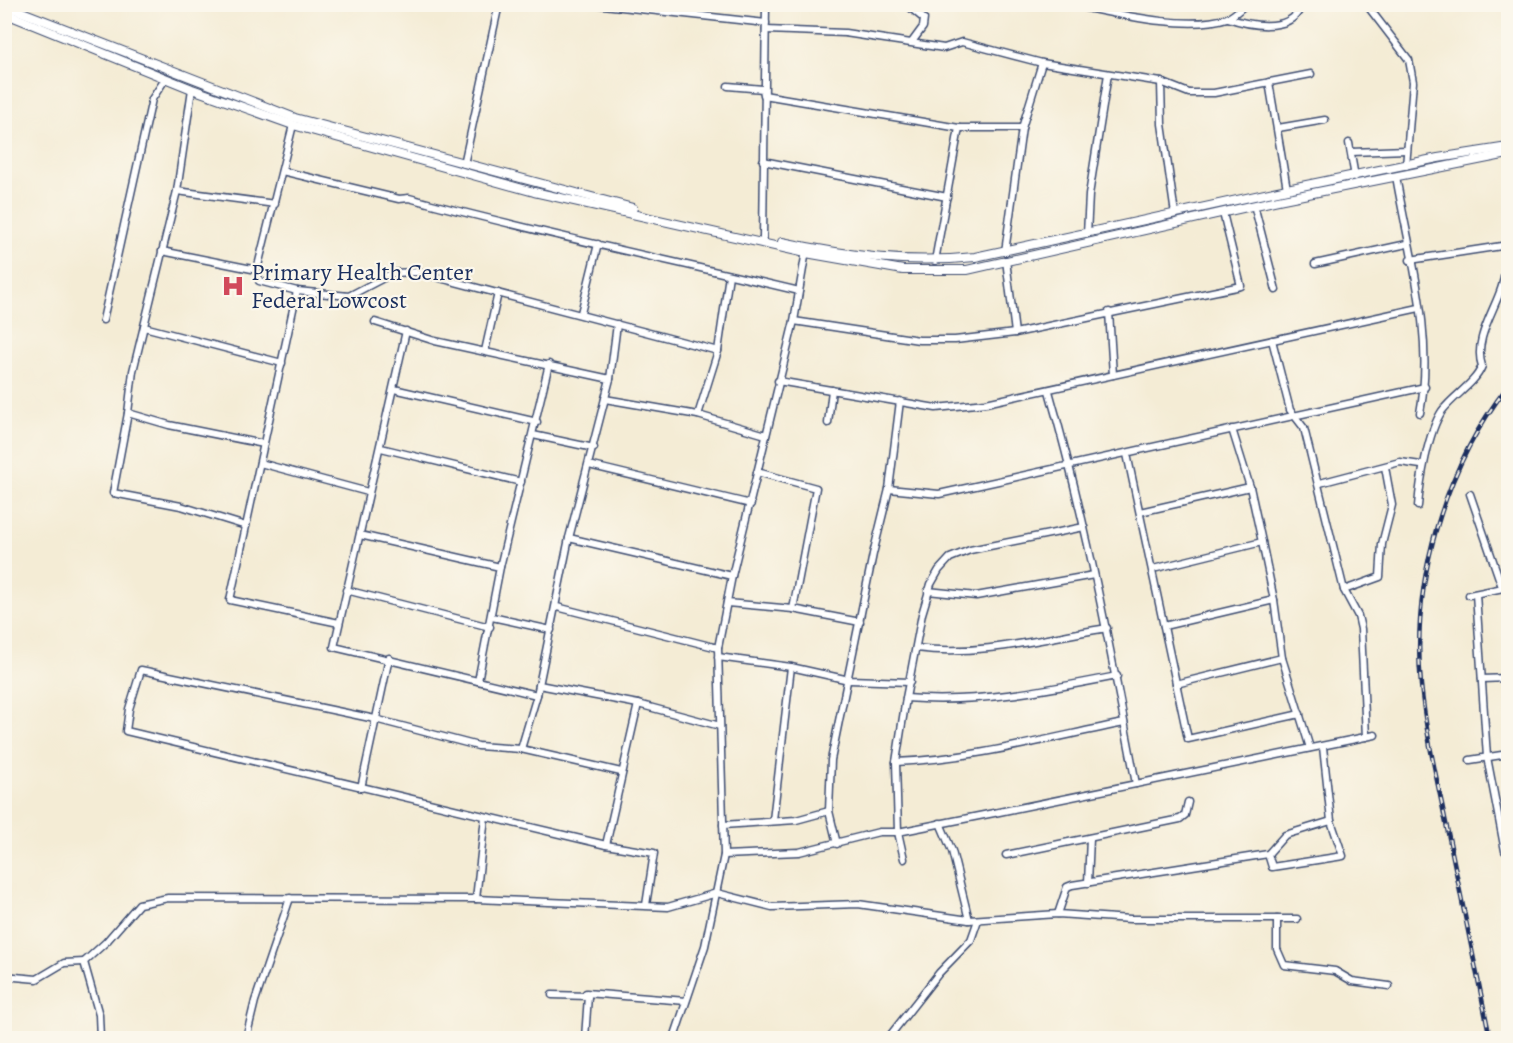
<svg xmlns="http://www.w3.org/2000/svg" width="1513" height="1043" font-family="Alegreya,serif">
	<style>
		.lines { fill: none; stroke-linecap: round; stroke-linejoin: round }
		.minor-casing { stroke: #3c4b70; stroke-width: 9 }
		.tertiary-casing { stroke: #3c4b70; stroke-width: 10 }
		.minor { stroke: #fff; stroke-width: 6 }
		.tertiary { stroke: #fff; stroke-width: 8 }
		.rail-casing { stroke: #1b2f5e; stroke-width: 4.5 }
		.rail { stroke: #fbf7ec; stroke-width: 2; stroke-dasharray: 7; stroke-linecap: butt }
		.labels { text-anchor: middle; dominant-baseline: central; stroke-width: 4.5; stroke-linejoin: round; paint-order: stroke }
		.poi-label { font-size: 24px; fill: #1b2f5e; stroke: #fbf7ec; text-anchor: start }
	</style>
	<rect width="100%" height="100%" fill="#fbf7ec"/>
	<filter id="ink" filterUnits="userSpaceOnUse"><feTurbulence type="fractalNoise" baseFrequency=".0167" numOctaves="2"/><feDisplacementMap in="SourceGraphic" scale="12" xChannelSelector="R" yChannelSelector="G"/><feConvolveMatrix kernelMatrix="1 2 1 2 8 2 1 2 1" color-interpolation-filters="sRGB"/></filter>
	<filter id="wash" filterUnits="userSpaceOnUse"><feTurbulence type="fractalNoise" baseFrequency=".008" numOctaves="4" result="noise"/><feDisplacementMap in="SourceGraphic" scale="24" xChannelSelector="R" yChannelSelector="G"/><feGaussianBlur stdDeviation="1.35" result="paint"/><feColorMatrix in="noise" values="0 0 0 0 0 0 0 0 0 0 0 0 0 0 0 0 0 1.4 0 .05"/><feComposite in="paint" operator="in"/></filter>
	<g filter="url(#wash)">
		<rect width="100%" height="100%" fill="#f4ecd5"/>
	</g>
	<g filter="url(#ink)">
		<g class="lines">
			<g class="minor-casing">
				<g id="minor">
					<path d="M594,4L766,23"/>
					<path d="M906,4L924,19L923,27L912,42"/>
					<path d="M1067,4C1110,12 1185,32 1227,18C1234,16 1240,9 1246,4"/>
					<path d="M1366,4L1409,60L1413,82L1406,166"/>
					<path d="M1228,18C1248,25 1288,33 1300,9L1297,4"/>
					<path d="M766,30L845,33L944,48L962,42L1042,63L1161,82L1189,93H1214L1311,74"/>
					<path d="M1161,82L1162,124L1175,214"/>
					<path d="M1269,82L1287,189"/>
					<path d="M728,86L763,89L764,95L959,128H1022"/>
					<path d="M192,89L177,191L133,371L128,413L169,425L264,444"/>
					<path d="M293,125L257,270L259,281L297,291L349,296L393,273L417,272L718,351"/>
					<path d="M1278,128L1325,120"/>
					<path d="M1349,143L1355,177"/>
					<path d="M1351,152L1407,150"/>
					<path d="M763,161L947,197"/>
					<path d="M464,164L499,4"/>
					<path d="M282,171L399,199L409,198C538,233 669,260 799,291"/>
					<path d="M1396,176C1409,253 1435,335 1420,413"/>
					<path d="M177,191L275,204"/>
					<path d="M1254,205L1276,290"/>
					<path d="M1087,234L1089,195L1108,74"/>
					<path d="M763,238L766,4"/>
					<path d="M162,251L257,270"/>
					<path d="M1005,252L1022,128L1042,63"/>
					<path d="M1006,260L1015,333"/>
					<path d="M1410,260L1508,245"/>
					<path d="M935,261L959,128"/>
					<path d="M1315,264L1407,244"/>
					<path d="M297,291L230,600L339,623"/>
					<path d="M1109,312L1113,375"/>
					<path d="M581,313L598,244"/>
					<path d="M103,320L152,99L166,78"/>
					<path d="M794,321L919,340H955L1015,333L1241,286L1223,213"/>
					<path d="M375,322L435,341L610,379"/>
					<path d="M144,327L282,363"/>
					<path d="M406,331L334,647L537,695"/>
					<path d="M1272,340L1290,410L1304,428L1344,590L1358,616L1361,629L1366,737"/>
					<path d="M485,351L498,293"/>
					<path d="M778,381L936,408L986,403L1419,308"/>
					<path d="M394,389L537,422"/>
					<path d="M1049,391C1086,520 1111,652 1136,784"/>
					<path d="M605,399L698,415L766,435"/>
					<path d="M128,413L113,493L181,506L246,526"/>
					<path d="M698,415L718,351L729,275"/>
					<path d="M828,423L832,390"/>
					<path d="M1232,429L1250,487L1262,542L1274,600L1282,658L1310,748"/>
					<path d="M533,435L594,448"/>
					<path d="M381,448L521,482"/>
					<path d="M1127,454L1188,739L1300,714"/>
					<path d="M260,463L368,492"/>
					<path d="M589,465L751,504"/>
					<path d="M757,472L816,488L793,609"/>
					<path d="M1320,483L1400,462L1421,465"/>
					<path d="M889,489L939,494L1425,387"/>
					<path d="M1470,494L1501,584L1507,592L1508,610"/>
					<path d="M1418,506C1420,481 1428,432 1442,411C1454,395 1475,384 1482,366C1473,340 1495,310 1502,286C1505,275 1506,264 1508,253"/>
					<path d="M1140,512L1250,487"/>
					<path d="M360,535L500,567"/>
					<path d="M569,538L732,576"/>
					<path d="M1153,569L1262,542"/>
					<path d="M346,590L490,627"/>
					<path d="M1344,590L1380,577L1382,544L1392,505L1385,467"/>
					<path d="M928,591L976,596L1094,575"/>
					<path d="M1476,594L1487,757L1505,851L1508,850"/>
					<path d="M1469,595L1508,587"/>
					<path d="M727,603L793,609L860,622"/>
					<path d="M557,607L718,648"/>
					<path d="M492,617L551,630"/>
					<path d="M1164,626L1274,600"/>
					<path d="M916,648C979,657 1044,638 1107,628"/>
					<path d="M718,657L791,667L849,680L910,682"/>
					<path d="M1482,679L1508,678"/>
					<path d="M478,681L500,567L549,364"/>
					<path d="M1176,684L1282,658"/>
					<path d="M539,685L638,704L720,726"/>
					<path d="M906,698C977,704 1046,690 1117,676"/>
					<path d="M521,749L537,695L569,538L610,379L617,324"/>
					<path d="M1470,760L1508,754"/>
					<path d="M896,762C973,759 1049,738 1124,723"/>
					<path d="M621,772L521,749L478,746L375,719L141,670L129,709L126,731L606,845L654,853L646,905"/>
					<path d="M361,788L389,658"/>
					<path d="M773,820L791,667"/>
					<path d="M940,823L952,851L969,920"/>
					<path d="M723,825L796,820L829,811"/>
					<path d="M837,844L829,811L831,760L873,554L889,489L900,401"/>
					<path d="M606,845L638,704"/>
					<path d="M1268,854L1272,867L1343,856L1331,821L1323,747"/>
					<path d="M724,855L799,852L879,832H898L999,812L1375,735"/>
					<path d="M1006,855L1180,819L1185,815L1188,802"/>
					<path d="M904,859L898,832L896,762L906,698L922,614L931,584L939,570L950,558L970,550L1084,527"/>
					<path d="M1088,883L1090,838"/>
					<path d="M476,899L485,817"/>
					<path d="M1058,914L1067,887L1072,885L1268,854L1285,835L1331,821"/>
					<path d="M1277,919V949L1284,965L1335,971L1352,981L1389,986"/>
					<path d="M4,976L37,979L64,963L84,962"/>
					<path d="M552,995L588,996L586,993L686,1001"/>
					<path d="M100,1038L99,1015L84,962L106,942L139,904L168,898L476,899L668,907L717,893L772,907L858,904L969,920L1058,914L1130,919H1297"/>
					<path d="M246,1038L255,1001L290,898"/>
					<path d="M585,1038L588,996"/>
					<path d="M674,1038L705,946L724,855L718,648L732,576L794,321L806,251"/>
					<path d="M888,1038L939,973L971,940L978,920"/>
				</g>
			</g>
			<g class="tertiary-casing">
				<g id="tertiary">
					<path d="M4,5L295,118L633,208"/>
					<path d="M4,13L192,89L293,125L534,192L806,253L903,270H967L1278,200L1508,154"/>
					<path d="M782,242C847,256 909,264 975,257L1287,189L1438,158L1508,147"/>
				</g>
			</g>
			<use href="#minor" class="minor"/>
			<use href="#tertiary" class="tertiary"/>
			<g class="rail-casing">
				<path id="rail" d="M1490,1038C1476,970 1462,901 1448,833C1438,784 1426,735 1421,685C1411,581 1444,468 1508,386"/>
			</g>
			<use href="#rail" class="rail"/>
		</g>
	</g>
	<defs>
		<g id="hospital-bare" transform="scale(1.8)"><path d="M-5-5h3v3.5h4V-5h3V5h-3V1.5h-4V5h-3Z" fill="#d1495b" stroke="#fbf7ec" stroke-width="2.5" paint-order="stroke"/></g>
	</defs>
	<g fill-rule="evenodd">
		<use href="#hospital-bare" x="233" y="286"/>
	</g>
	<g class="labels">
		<g class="poi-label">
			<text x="251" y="272">Primary Health Center<tspan x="251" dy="28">Federal Lowcost</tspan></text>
		</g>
	</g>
	<rect width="1513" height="1043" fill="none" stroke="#fbf7ec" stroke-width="24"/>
</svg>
